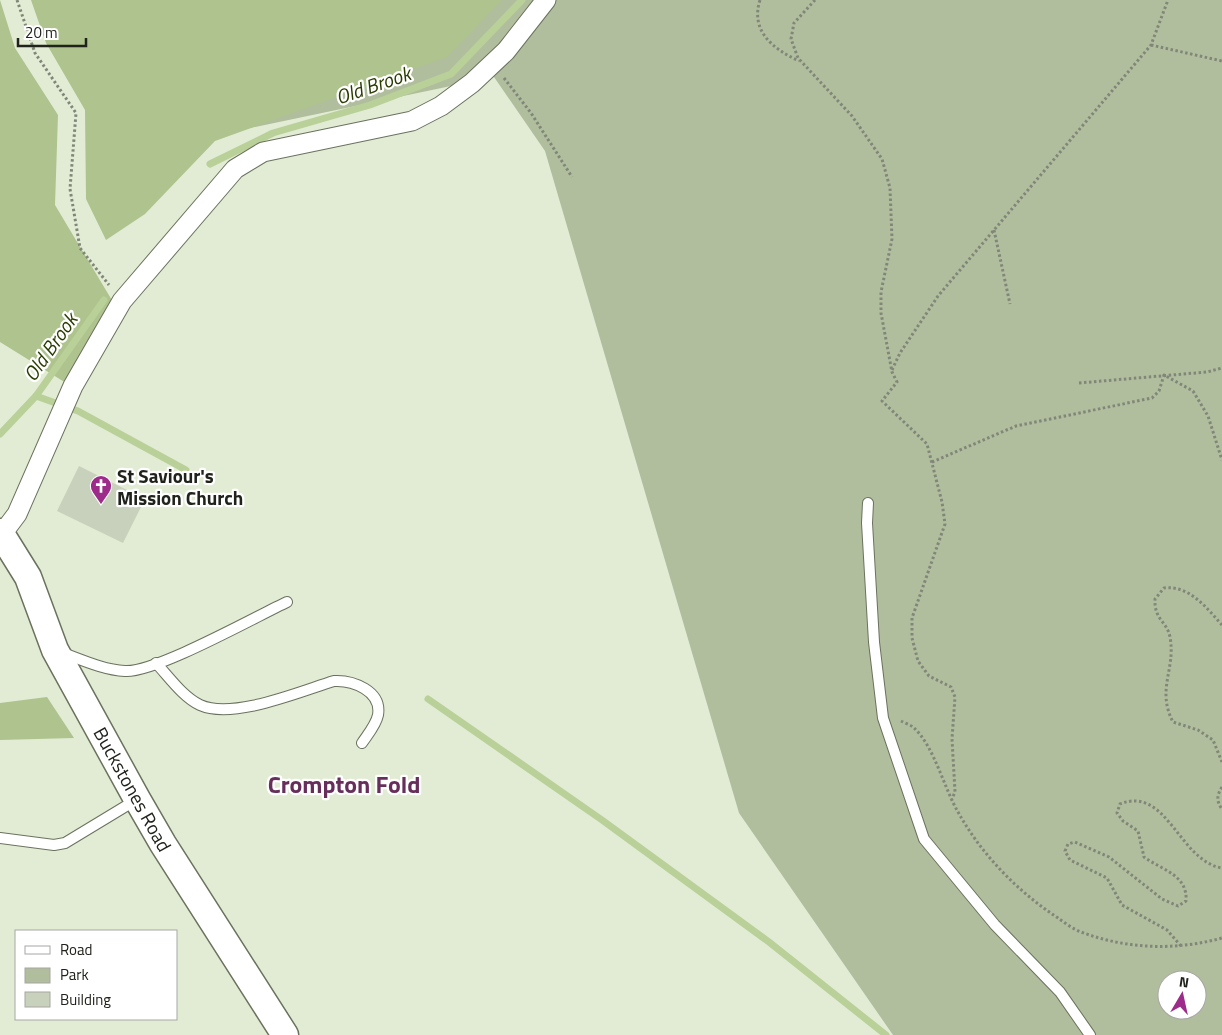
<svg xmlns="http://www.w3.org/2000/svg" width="1222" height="1035" font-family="'Titillium Web',sans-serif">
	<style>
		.green { fill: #b1be9d; fill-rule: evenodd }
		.forest { fill: #aec38d }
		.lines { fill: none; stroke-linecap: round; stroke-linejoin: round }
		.stream { stroke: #bad099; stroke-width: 7 }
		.building { fill: #c8d1bb }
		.service-casing { stroke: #6a725e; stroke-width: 12 }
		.minor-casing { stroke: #6a725e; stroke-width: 21 }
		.secondary-casing { stroke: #6a725e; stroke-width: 29 }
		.path { stroke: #818778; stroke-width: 3; stroke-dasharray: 2.5 2.5; stroke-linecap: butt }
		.service { stroke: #fff; stroke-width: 10 }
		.minor { stroke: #fff; stroke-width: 19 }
		.secondary { stroke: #fff; stroke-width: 26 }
		.labels { text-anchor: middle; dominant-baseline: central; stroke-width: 4.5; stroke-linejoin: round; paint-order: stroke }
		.poi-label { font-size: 19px; font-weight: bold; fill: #20231b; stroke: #fff; text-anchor: start }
		.street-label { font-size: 19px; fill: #20231b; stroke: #fff }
		.water-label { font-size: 20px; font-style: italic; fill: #2a3d00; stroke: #fff }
		.district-label { font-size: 24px; font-weight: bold; fill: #662f5b; stroke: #fff }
	</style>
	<rect width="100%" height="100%" fill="#e2ecd5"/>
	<path class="green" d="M164,0H1222V1035H893L739,813L545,151L494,77L250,128ZM1167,980H1197V1010H1167Z"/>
	<g class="forest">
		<path d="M0,0L15,48L58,115L55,205L113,302L66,383L0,342Z"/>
		<path d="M31,0H502L447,57L215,141L145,214L106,240L86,199L85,110L46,43Z"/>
		<path d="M47,697L74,738L0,740V703Z"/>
	</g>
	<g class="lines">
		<g class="stream">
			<path d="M210,164L273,133L370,105L451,74L522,0"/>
			<path d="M36,396L78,411L186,470"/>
			<path d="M0,434L36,396L104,300"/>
			<path d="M428,699L602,820L769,942L886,1035"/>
		</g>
	</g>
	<path class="building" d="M79,466L145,499L123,543L57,511Z"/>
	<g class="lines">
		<g class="service-casing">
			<g id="service">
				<path d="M868,503L867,523L874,642L883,718L924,839L995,925L1060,992L1090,1035"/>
				<path d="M63,653C82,660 104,670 125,671C155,673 255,617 287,602"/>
				<path d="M156,663C169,677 183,697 200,705C233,720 301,691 334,681C353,680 382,691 378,715C376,725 368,734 362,743"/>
				<path d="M0,838L54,845L65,843L136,800"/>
			</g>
		</g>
		<g class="minor-casing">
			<path id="minor" d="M2,534L17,514L73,386L122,301L235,169L263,152L412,121L441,106L472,83L506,51L546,0"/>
		</g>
		<g class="secondary-casing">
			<path id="secondary" d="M0,532L28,577L55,650L137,799L163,844L285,1035"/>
		</g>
		<g class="path">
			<path d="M17,0L35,53L76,113L70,189L80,248L109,285"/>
			<path d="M760,0C750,31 773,49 799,61"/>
			<path d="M815,0L794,23L791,39L798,58L852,116L882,159L890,188L892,239L881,292V313L892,372L897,382L882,401L927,444L942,502L945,524L912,618V638L918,661L929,676L951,687L955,697L952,739L955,792L952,799"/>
			<path d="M1151,45L1222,61"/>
			<path d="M504,78L531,113L572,177"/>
			<path d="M994,230L1010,304"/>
			<path d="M892,370L900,353L938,296L1151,45L1168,0"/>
			<path d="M1079,383L1207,372L1222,368"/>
			<path d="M932,462L1016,426L1152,398L1159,391L1164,375L1193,391L1208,416L1222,460"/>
			<path d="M1222,625C1206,607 1189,585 1164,588L1155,599C1154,620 1167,621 1170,637C1176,670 1156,689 1173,722L1198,730L1213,740L1222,762"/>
			<path d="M901,721C905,723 911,725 914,728C934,746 944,788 958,812C982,855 1017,891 1058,918C1065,923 1073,929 1081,932C1126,949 1175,951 1222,938"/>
			<path d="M1222,787C1217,795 1216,801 1222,809"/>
			<path d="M1181,946L1167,930L1122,905L1107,878L1070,860L1065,851L1068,844L1075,842L1109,857L1162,899L1178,906L1186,901C1188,875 1162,870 1144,857L1138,831L1123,821L1117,813L1120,804C1167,785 1179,861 1222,868"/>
		</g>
		<use href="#service" class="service"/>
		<use href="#minor" class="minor"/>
		<use href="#secondary" class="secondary"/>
	</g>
	<defs>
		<g id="church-pin" transform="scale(1.125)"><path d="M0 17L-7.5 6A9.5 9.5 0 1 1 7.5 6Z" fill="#9c2b89" stroke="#fff"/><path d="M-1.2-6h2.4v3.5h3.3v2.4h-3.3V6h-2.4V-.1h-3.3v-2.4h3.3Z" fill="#fff"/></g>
	</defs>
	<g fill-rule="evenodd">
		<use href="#church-pin" x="101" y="486"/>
	</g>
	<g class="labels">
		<g class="poi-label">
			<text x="117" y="475">St Saviour's<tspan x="117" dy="22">Mission Church</tspan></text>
		</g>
		<g class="street-label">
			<text transform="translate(133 789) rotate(61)">Buckstones Road</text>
		</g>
		<g class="water-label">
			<text transform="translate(373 85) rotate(-19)">Old Brook</text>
			<text transform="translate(50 347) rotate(-55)">Old Brook</text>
		</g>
		<g class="district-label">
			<text x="344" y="784">Crompton Fold</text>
		</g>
	</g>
	<rect x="15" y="930" width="162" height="90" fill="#ffffff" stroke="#a6a7a4"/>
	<rect x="25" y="946" width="25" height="8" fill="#ffffff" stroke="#a6a7a4"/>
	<text x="60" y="955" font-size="15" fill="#20231b">Road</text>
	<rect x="25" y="968" width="25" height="15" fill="#b1be9d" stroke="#a6a7a4"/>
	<text x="60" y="980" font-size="15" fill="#20231b">Park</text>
	<rect x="25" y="992" width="25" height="15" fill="#c8d1bb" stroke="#a6a7a4"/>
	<text x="60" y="1005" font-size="15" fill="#20231b">Building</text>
	<g transform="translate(1182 995) rotate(9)"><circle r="24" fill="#ffffff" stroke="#a6a7a4"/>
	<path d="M0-4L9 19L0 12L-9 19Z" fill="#9c2b89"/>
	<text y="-8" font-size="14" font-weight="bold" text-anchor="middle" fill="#20231b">N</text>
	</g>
	<path d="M18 38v8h68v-8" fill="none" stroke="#20231b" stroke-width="2.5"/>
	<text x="25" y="38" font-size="15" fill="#20231b" stroke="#ffffff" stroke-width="4" paint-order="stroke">20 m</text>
</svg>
